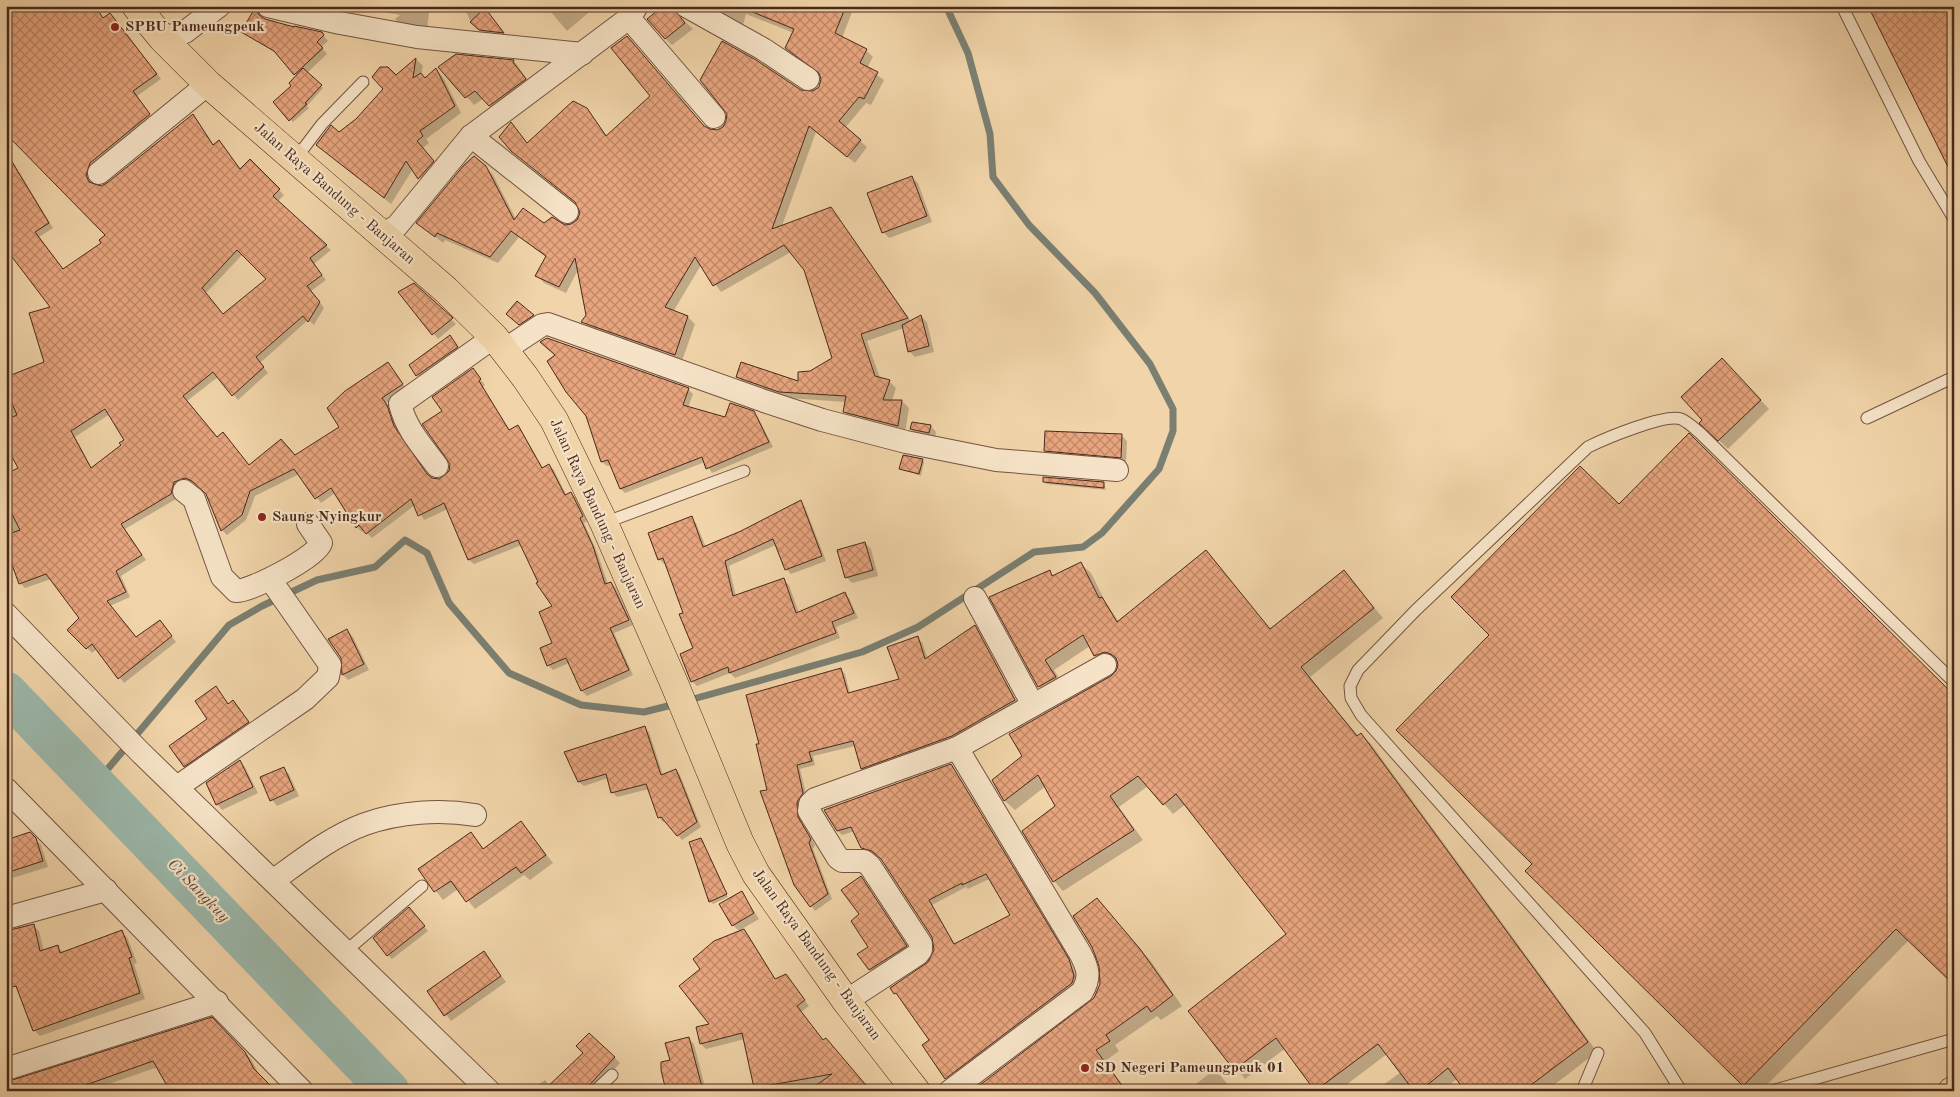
<svg xmlns="http://www.w3.org/2000/svg" width="1960" height="1097" font-family="'Old Standard TT',serif">
	<style>
		.shadow { fill: #0003; fill-rule: evenodd }
		.lines { fill: none; stroke-linecap: round; stroke-linejoin: round }
		.stream { stroke: #7a7f72; stroke-width: 7 }
		.river { stroke: #9bb8ab; stroke-width: 41 }
		.building { fill: url(#building-cross-hatch); stroke: #49291d; fill-rule: evenodd }
		.lane-casing { stroke: #735440; stroke-width: 13 }
		.street-casing { stroke: #735440; stroke-width: 24 }
		.primary-casing { stroke: #49291d; stroke-width: 29 }
		.lane { stroke: #f6e3c7; stroke-width: 11 }
		.street { stroke: #f6e3c7; stroke-width: 22 }
		.primary { stroke: #f1d4a9; stroke-width: 28 }
		.poi-dot { fill: #8f2418; stroke: #f6e3c7; stroke-width: 2 }
		.labels { text-anchor: middle; dominant-baseline: central; stroke-width: 4.5; stroke-linejoin: round; paint-order: stroke }
		.poi-label { font-size: 15px; font-weight: bold; fill: #49291d; stroke: #f6e3c7; text-anchor: start }
		.street-label { font-size: 15px; fill: #49291d; stroke: #f6e3c7 }
		.water-label { font-size: 16px; font-style: italic; fill: #594639; stroke: #f6e3c7 }
	</style>
	<defs>
		<pattern id="building-cross-hatch" width="8" height="8" patternUnits="userSpaceOnUse" patternTransform="scale(1.25)"><rect width="8" height="8" fill="#e7a47d"/><path d="M0 0l8 8M0 8l8-8" fill="none" stroke="#bd8666"/></pattern>
	</defs>
	<rect width="100%" height="100%" fill="#f1d4a9"/>
	<filter id="stains"><feTurbulence type="fractalNoise" baseFrequency=".004" numOctaves="4"/><feColorMatrix values="0 0 0 0 .2 0 0 0 0 .09 0 0 0 0 .02 0 0 0 .5 -.17"/></filter>
	<radialGradient id="worn" r=".72"><stop offset=".6" stop-color="#630" stop-opacity="0"/><stop offset="1" stop-color="#630" stop-opacity=".3"/></radialGradient>
	<g class="shadow">
		<path d="M95,6L104,19L110,15L115,19L161,79L137,96L154,120L95,168L90,180L92,184L101,187L108,184L193,115L214,145L219,142L241,170L250,161L284,195L277,202L331,250L314,264L326,280L311,291L324,308L314,325L308,320L260,363L268,373L238,400L218,377L187,401L217,438L249,466L295,457L340,427L388,364L407,390L386,403L392,411L399,433L428,476L438,480L450,472L451,464L444,411L473,370L485,385L483,387L510,431L517,427L522,432L543,468L549,465L554,470L566,495L571,493L576,498L587,521L584,523L597,552L608,584L611,583L616,588L633,625L614,633L633,675L587,696L582,691L569,663L553,670L548,665L554,644V607L522,545L474,564L469,560L448,509L424,520L415,505L372,538L364,530L362,532L357,527L335,493L321,503L299,474L255,496L246,520L227,535L222,530L207,494L199,485L191,482L179,487L176,499L125,529L146,560L121,576L130,597L110,606L136,639L160,621L176,642L124,683L97,649L92,653L69,630L81,618L51,579L25,588L20,583L9,557L6,558V475L20,469L6,442V378L46,362L52,308L12,254L6,258V150L53,228L39,237L64,270L102,243L107,236L6,132ZM243,254L268,279L224,316L206,293ZM110,414L126,440L123,446L92,469L75,437Z"/>
		<path d="M348,6H430L427,29L400,24L395,19L400,15Z"/>
		<path d="M463,6H495L485,9L507,37L485,35L470,20Z"/>
		<path d="M546,6H592L594,8L567,31Z"/>
		<path d="M665,6H681V18L693,29L672,45L665,38Z"/>
		<path d="M710,6H846L852,12L842,38L866,50L873,57L867,68L884,80L871,105L866,103L845,128L867,147L855,163L816,132L782,226L830,208L911,321L921,316L927,322L934,352L915,357L909,351L904,328L867,341L880,378L889,381L896,388L892,401H902L909,408L905,433L851,418L844,411L846,402L787,398L745,384L738,377L799,383L810,372L834,359L805,269L791,252L721,292L701,265L673,312L688,317L695,324L682,361L590,328L583,322L587,316L578,270L566,293L544,283L537,276L546,257L519,237L498,263L445,240L443,243L418,223L486,167L493,175L516,219L564,226H572L578,221L581,213L577,204L511,124L528,144L587,109L607,136L706,128L717,131L801,91L814,92L820,87L822,80L821,73L786,47L794,33L746,14L743,25Z"/>
		<path d="M256,10L262,19L301,33H321L328,41L321,47L327,54L307,73L323,88L307,106L309,108L293,122L274,103L293,86L297,76L279,55L243,32Z"/>
		<path d="M456,55L514,61L533,87L498,114L483,99L474,105L440,67Z"/>
		<path d="M416,59L423,66L421,75L426,80L436,70L443,77L461,113L426,139L429,143L423,148L440,168L426,185L413,169L391,204L317,145L339,133L357,120L396,77Z"/>
		<path d="M912,178L918,183L932,222L889,238L883,232Z"/>
		<path d="M414,284L456,324L438,339L400,293Z"/>
		<path d="M507,314L533,316L535,318L522,326Z"/>
		<path d="M450,337L463,353L423,381L410,366Z"/>
		<path d="M1731,368L1769,409L1728,449L1701,423Z"/>
		<path d="M688,389L693,394L688,408L726,418L753,412L758,417L773,447L712,473L705,462L625,493L621,489L611,465L607,466L602,462Z"/>
		<path d="M931,426L936,432L935,438L917,435L911,429Z"/>
		<path d="M1121,435L1127,441L1126,463L1051,456L1045,450Z"/>
		<path d="M922,460L924,462L921,476L900,468Z"/>
		<path d="M1044,482L1103,483L1106,490L1047,484Z"/>
		<path d="M800,502L805,507L826,561L791,574L786,569L776,545L729,566L736,596L784,580L789,585L799,613L844,593L849,598L858,618L836,627L840,638L735,678L730,673L697,686L692,681L694,649L684,613L666,563L664,564L659,559L691,518L696,523L706,547L741,533Z"/>
		<path d="M1619,506L1909,940L1761,1091H1750L1539,883L1534,864Z"/>
		<path d="M865,543L871,549L878,576L852,583L846,577Z"/>
		<path d="M1206,552L1271,630L1343,571L1383,618L1310,677L1358,736L1361,734L1371,744L1597,1052L1546,1091H1467L1457,1079L1442,1091H1375L1401,1072L1387,1054L1338,1091H1317L1286,1048L1245,1079L1190,1012L1288,934L1186,804L1173,814L1148,786L1119,807L1143,840L1063,891L1054,881L1057,807L1046,786L1015,810L1005,801L993,781L1112,677L1118,672L1119,662L1105,665L1090,646L1054,670L1065,687L1049,696L1039,687L991,597L1050,572L1054,576L1081,564L1091,573L1105,601L1119,622Z"/>
		<path d="M974,626L1019,705L956,740L866,772L862,768L855,746L813,756L815,765L800,769L807,798L801,807L802,823L815,845L813,849L832,899L815,911L795,884L769,791L840,669L845,674L850,693L900,680L917,638L922,642L928,659Z"/>
		<path d="M347,631L353,637L369,670L348,680L343,675L342,658Z"/>
		<path d="M216,688L229,704L238,707L253,727L190,771L185,766L209,719Z"/>
		<path d="M645,728L649,732L663,775L676,770L680,775L701,827L682,840L666,821L663,822L659,817L649,789L617,797L613,793L608,778L584,786L579,782L566,753Z"/>
		<path d="M240,761L245,767L258,793L222,810L217,804Z"/>
		<path d="M951,765L1072,965L1078,979L1076,988L958,1076L900,997L891,988L929,963L935,950L933,937L883,859L878,855L867,852L855,831L842,835L838,831ZM989,879L1012,915L955,945L932,905L966,887L968,889Z"/>
		<path d="M283,768L289,774L299,796L277,806L272,800Z"/>
		<path d="M521,823L553,863L530,880L524,875L475,909L458,889L443,900L419,869L471,833L485,850Z"/>
		<path d="M30,834L41,845L48,867L6,880V841Z"/>
		<path d="M701,839L728,897L713,904L710,901Z"/>
		<path d="M861,877L911,952L875,975L859,954L869,947L861,914Z"/>
		<path d="M742,893L759,919L742,929L749,936L776,980L791,981L809,1006L801,1012L824,1041L867,1087L870,1084L876,1091H755L745,1039L706,1049L701,1044L711,1024L701,969L740,932L733,925Z"/>
		<path d="M1097,900L1150,960L1182,1006L1161,1020L1157,1016L1115,1045L1119,1051L1105,1061L1127,1091H974L1091,1003L1098,993L1102,979L1100,963L1075,917Z"/>
		<path d="M413,913L428,931L392,959L388,955Z"/>
		<path d="M33,925L39,931L44,951L57,947L63,952L121,932L127,937L137,963L134,964L145,999L40,1036L34,1030L6,956V932Z"/>
		<path d="M484,953L506,982L451,1021L428,991Z"/>
		<path d="M211,1019L251,1059L260,1076L158,1067L88,1091H6Z"/>
		<path d="M688,1038L694,1044L706,1091H668L671,1061Z"/>
		<path d="M614,1057L620,1063L595,1091H558Z"/>
		<path d="M1215,1069L1233,1091H1193L1191,1088Z"/>
		<path d="M545,1080L554,1091H529Z"/>
	</g>
	<g class="lines">
		<g class="stream">
			<path d="M686,701L862,652L918,627L1034,552L1083,547L1102,533L1159,469L1173,431V409L1150,364L1095,293L1029,225L993,177L990,134L968,53L946,6"/>
			<path d="M95,784L229,625L262,606L317,580L375,567L405,540L427,553L449,603L509,673L581,705L644,712L676,704"/>
		</g>
		<path class="river" d="M6,692L389,1091"/>
	</g>
	<g class="building">
		<path d="M6,6H95L103,18L110,13L157,74L133,91L150,114L90,163L86,175L89,182L101,186L107,183L193,114L213,145L219,140L240,169L250,159L280,189L273,196L327,245L310,258L322,275L307,286L320,302L308,322L303,316L256,357L264,367L232,396L213,372L183,396L217,437L223,432L249,465L281,439L295,455L339,427L327,408L345,391L388,362L403,384L382,398L387,405L394,426L427,474L432,478L439,479L449,471L450,464L422,424L442,411L432,397L473,368L481,379L479,381L509,430L518,425L542,468L549,464L565,495L571,492L583,516L580,518L593,546L605,584L611,582L629,620L610,628L629,670L581,691L566,658L547,666L540,648L552,643L539,612L552,606L536,583L538,582L518,540L468,560L444,503L418,516L411,499L366,534L359,525L356,528L331,488L315,499L294,469L250,491L242,515L221,531L206,494L192,481L185,478L174,482L171,494L121,524L142,555L116,571L126,592L107,601L136,637L160,620L172,636L118,679L92,644L86,649L67,630L79,618L46,574L19,584L6,548V535L20,530L6,502V474L18,468L6,446V420L17,415L6,390V377L44,362L29,313L50,307L6,249V152L49,223L35,232L63,269L101,243L99,240L105,235L6,134ZM237,250L266,279L223,314L202,288ZM105,409L124,440L119,443L121,445L91,468L71,431Z"/>
		<path d="M663,6H672L685,23L665,39L647,19Z"/>
		<path d="M738,6H846L835,33L867,49L860,63L878,72L864,99L859,97L839,121L861,140L847,157L809,126L772,229L831,207L908,318L861,334L875,376L890,380L883,400H902L898,426L843,412L846,396L779,392L736,377L741,362L798,381V372L810,371L832,358L804,270L784,245L713,286L695,257L665,307L688,316L675,355L581,322L586,315L575,258L559,287L535,276L546,256L511,231L490,257L437,233L435,237L416,223L464,165L474,156L486,166L514,220L523,208L544,223L552,217L565,225L571,224L577,220L580,213L575,202L511,151L499,137L511,122L527,143L573,101L587,108L606,136L650,96L611,48L627,36L704,126L710,129L717,130L723,127L726,121L727,114L700,80L722,41L756,60L801,90L813,91L819,87L821,79L819,73L785,48L794,29Z"/>
		<path d="M1868,6H1954V179Z"/>
		<path d="M255,8L259,15L265,19L294,27V26L322,32L324,35L317,42L323,48L294,75L274,51L241,32Z"/>
		<path d="M485,8L504,33L479,30L470,22Z"/>
		<path d="M456,54L514,60L513,62L526,79L489,106L475,91L465,98L438,67Z"/>
		<path d="M416,58L413,78L421,73L425,78L436,68L455,106L420,131L423,136L417,141L434,161L418,179L406,161L384,198L316,145L331,125L339,132L356,119L383,89L372,77L380,67H388L396,75Z"/>
		<path d="M303,68L322,85L305,103L307,104L289,121L273,102L291,86L289,83Z"/>
		<path d="M912,176L927,216L882,233L867,193Z"/>
		<path d="M414,283L453,318L432,335L398,292Z"/>
		<path d="M517,301L534,315L519,325L506,314Z"/>
		<path d="M921,315L929,346L908,352L902,325Z"/>
		<path d="M450,335L458,347L416,376L409,365Z"/>
		<path d="M547,338L689,388L683,405L725,417L730,403L754,411L769,442L706,469L702,457L620,489L608,460L601,462L586,416L566,392L547,361L555,355L540,342Z"/>
		<path d="M1722,358L1761,400L1718,441L1699,423L1702,420L1681,397Z"/>
		<path d="M912,422L931,425L929,433L910,429Z"/>
		<path d="M1045,431L1122,434L1121,458L1044,451Z"/>
		<path d="M1689,433L1954,695V985L1896,929L1743,1086L1525,871L1532,864L1396,730L1489,635L1451,597L1580,466L1619,504Z"/>
		<path d="M903,455L923,459L919,474L899,469Z"/>
		<path d="M1043,477L1104,482V488L1043,482Z"/>
		<path d="M801,500L822,556L785,570L773,539L725,561L733,596L784,578L796,613L845,592L854,613L832,622L836,633L729,673L728,667L691,682L680,654L693,648L679,614L683,613L663,558L658,560L648,533L692,516L703,547L741,531Z"/>
		<path d="M865,542L873,570L845,578L837,550Z"/>
		<path d="M1206,550L1270,629L1344,570L1374,608L1301,667L1357,736L1361,733L1588,1042L1523,1091H1465L1448,1068L1420,1091H1414L1378,1044L1315,1091L1276,1038L1234,1070L1188,1011L1286,934L1176,794L1163,805L1138,776L1110,796L1134,830L1053,882L1022,831L1055,806L1038,775L1004,801L992,780L1022,756L1009,734L1111,676L1116,671L1118,665L1116,658L1111,654L1105,652L1094,656L1083,635L1045,660L1056,677L1038,687L989,597L1050,570L1052,576L1081,562L1099,598L1102,597L1117,622Z"/>
		<path d="M975,625L1015,700L952,736L861,769L853,741L809,752L812,761L797,765L803,793L797,802L798,817L811,839L809,843L828,894L810,907L794,885L760,791L767,790L756,744H759L746,695L841,668L848,693L899,679L887,647L918,636L925,659Z"/>
		<path d="M347,629L364,664L342,675L341,658L328,639Z"/>
		<path d="M216,686L228,704L233,700L249,722L184,767L169,746L207,719L195,701Z"/>
		<path d="M645,726L661,775L676,769L697,822L677,836L661,817L658,818L646,784L611,793L606,774L578,782L564,752Z"/>
		<path d="M240,760L253,787L216,805L206,783Z"/>
		<path d="M951,764L1069,959L1074,976L1072,983L945,1079L922,1045L929,1040L896,993L894,994L890,988L928,962L934,950L932,937L881,859L872,851L861,848L851,827L837,831L824,810ZM986,874L1010,915L954,944L929,900L962,883V885Z"/>
		<path d="M284,767L294,790L270,801L260,777Z"/>
		<path d="M521,821L546,855L521,873L516,867L466,902L451,881L434,892L418,869L471,832L483,849Z"/>
		<path d="M30,832L36,838L43,861L6,873V840Z"/>
		<path d="M701,838L727,894L709,902L689,842Z"/>
		<path d="M861,876L907,946L869,970L857,954L868,947L851,921L859,914L841,890Z"/>
		<path d="M742,891L754,913L732,926L719,904Z"/>
		<path d="M1097,898L1140,949L1173,995L1151,1012L1147,1006L1106,1035L1110,1041L1096,1050L1126,1091H972L1094,998L1100,984L1099,966L1092,947L1073,916Z"/>
		<path d="M409,907L425,926L387,956L373,938Z"/>
		<path d="M34,924L40,951L58,945L60,953L122,930L132,957L129,958L140,993L33,1031L16,986L6,989V964L11,962L6,931Z"/>
		<path d="M744,929L775,979L786,974L805,1000L797,1006L823,1040L826,1038L871,1091H808L832,1074L754,1088L742,1033L700,1044L696,1027L709,1024L679,986L700,969L693,959L714,941Z"/>
		<path d="M484,951L501,976L444,1016L427,991Z"/>
		<path d="M212,1017L245,1052L254,1069L276,1091H170L153,1061L69,1091H6V1082Z"/>
		<path d="M589,1033L615,1057L584,1091H543L583,1053L576,1046Z"/>
		<path d="M689,1037L703,1091H666L661,1070V1062L670,1060L665,1043Z"/>
	</g>
	<g class="lines">
		<g class="lane-casing">
			<g id="lane">
				<path d="M1842,6L1919,161L1954,219"/>
				<path d="M291,153L303,149L322,124L363,82"/>
				<path d="M1867,418L1954,377"/>
				<path d="M604,523L744,471"/>
				<path d="M346,951L422,886"/>
				<path d="M595,1091L612,1075"/>
				<path d="M1582,1091L1598,1053"/>
				<path d="M1681,1091L1645,1033L1361,715L1351,698L1350,686L1358,670L1416,610L1588,447C1604,439 1666,413 1681,419C1688,422 1694,428 1700,433L1954,682"/>
				<path d="M1772,1091L1954,1039"/>
			</g>
		</g>
		<g class="street-casing">
			<g id="street">
				<path d="M268,6L340,23L417,37L582,54"/>
				<path d="M686,6L763,49L808,79"/>
				<path d="M629,18L714,117"/>
				<path d="M162,38L185,32L219,6"/>
				<path d="M471,136L567,212"/>
				<path d="M99,173L208,84"/>
				<path d="M382,235L397,226L471,136L629,18L637,6"/>
				<path d="M504,350L542,325L548,324L764,401L822,420L906,442L996,460L1117,470"/>
				<path d="M437,466C422,446 406,429 400,404L494,337"/>
				<path d="M184,491L194,499L222,577L236,591C251,591 317,557 321,543L308,524"/>
				<path d="M975,598L1033,705"/>
				<path d="M6,614L140,752L489,1091"/>
				<path d="M177,787L305,699L328,677L330,665L270,579"/>
				<path d="M6,789L302,1091"/>
				<path d="M274,880C302,860 332,836 365,824C399,812 440,809 475,815"/>
				<path d="M6,918L106,890"/>
				<path d="M846,1001L918,954L921,950V944L870,866L864,861H842L838,858L809,811L810,804L815,799L957,748L1105,665"/>
				<path d="M6,1069L217,1002"/>
				<path d="M950,1091L1082,992C1091,977 1088,968 1080,953L957,748"/>
			</g>
		</g>
		<g class="primary-casing">
			<g id="primary">
				<path d="M136,6L162,38L208,84L446,290L494,337L525,377L554,420L604,523L674,683L740,843L756,874L846,1001L916,1091"/>
				<path d="M1952,1091L1954,1090"/>
			</g>
		</g>
		<use href="#lane" class="lane"/>
		<use href="#street" class="street"/>
		<use href="#primary" class="primary"/>
	</g>
	<g class="poi-dot">
		<circle cx="115" cy="27" r="5"/>
		<circle cx="262" cy="517" r="5"/>
		<circle cx="1085" cy="1068" r="5"/>
	</g>
	<g class="labels">
		<g class="poi-label">
			<text x="125" y="27">SPBU Pameungpeuk</text>
			<text x="272" y="517">Saung Nyingkur</text>
			<text x="1095" y="1068">SD Negeri Pameungpeuk 01</text>
		</g>
		<g class="street-label">
			<text transform="translate(334 194) rotate(41)">Jalan Raya Bandung - Banjaran</text>
			<text transform="translate(597 514) rotate(65)">Jalan Raya Bandung - Banjaran</text>
			<text transform="translate(816 955) rotate(54)">Jalan Raya Bandung - Banjaran</text>
		</g>
		<g class="water-label">
			<text transform="translate(198 891) rotate(46)">Ci Sangkuy</text>
		</g>
	</g>
	<rect width="1960" height="1097" fill="none" stroke="#f1d4a9" stroke-width="25"/>
	<rect x="8" y="8" width="1945" height="1082" fill="none" stroke="#49291d" stroke-width="2.5"/>
	<rect x="12" y="12" width="1935" height="1072" fill="none" stroke="#49291d"/>
	<rect width="100%" height="100%" filter="url(#stains)"/>
	<rect width="100%" height="100%" fill="url(#worn)"/>
</svg>
